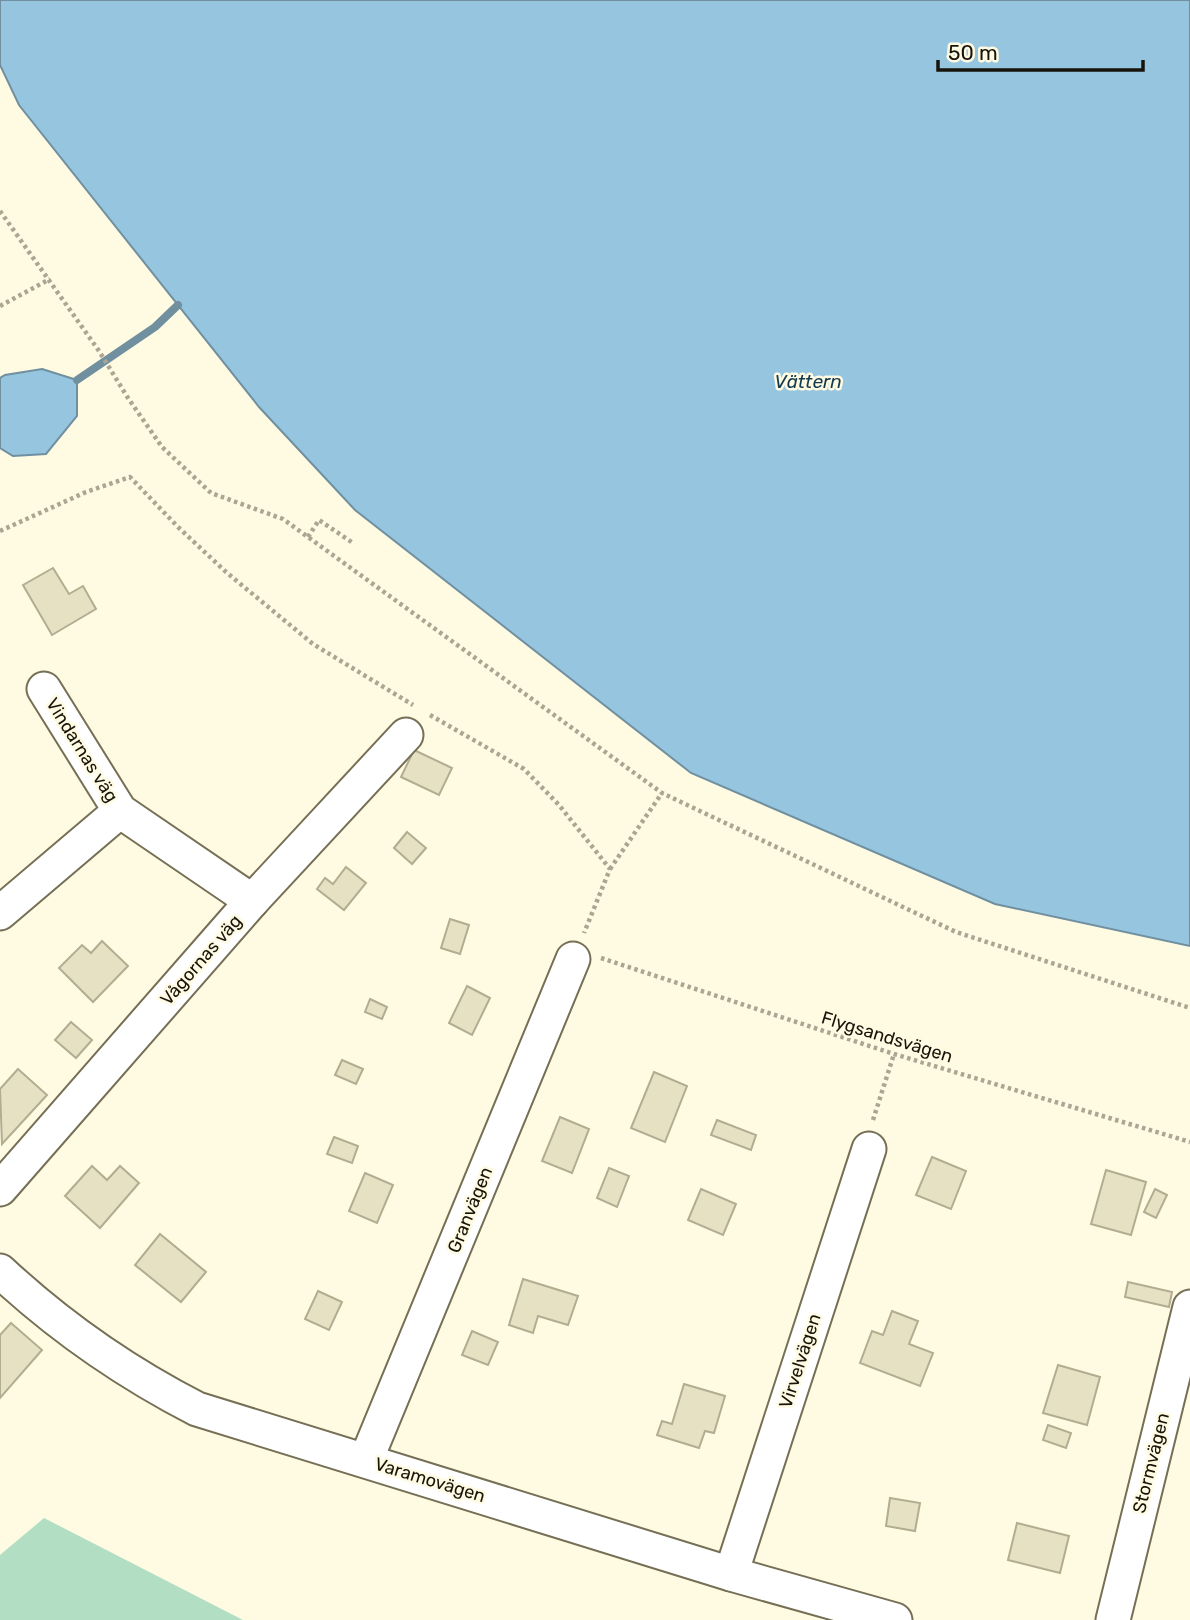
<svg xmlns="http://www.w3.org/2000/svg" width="1190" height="1620" font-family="Rubik,sans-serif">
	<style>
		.green { fill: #b2dfc4 }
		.water { fill: #96c5e0; stroke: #7090a0; stroke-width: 2 }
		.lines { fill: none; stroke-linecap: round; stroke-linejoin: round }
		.stream { stroke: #7090a0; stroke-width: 8 }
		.building { fill: #e7e1c4; stroke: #b2ad91; stroke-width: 2 }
		.minor-casing { stroke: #756f55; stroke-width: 37 }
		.path { stroke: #aaa693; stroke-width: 4.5; stroke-dasharray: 3.5 3.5; stroke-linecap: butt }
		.minor { stroke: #fff; stroke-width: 33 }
		.labels { text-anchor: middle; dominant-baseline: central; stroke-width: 5; stroke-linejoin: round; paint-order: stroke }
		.street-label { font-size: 18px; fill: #17150b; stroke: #fffae2 }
		.water-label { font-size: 19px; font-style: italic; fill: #133a4e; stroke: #fffae2 }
	</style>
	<rect width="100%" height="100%" fill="#fffae2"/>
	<path class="green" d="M44,1518L243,1620H0V1555Z"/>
	<g class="water">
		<path d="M0,0H1190V946L995,904L691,773L355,510L259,407L19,105L0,65Z"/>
		<path d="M42,369L77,380V416L46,454L13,456L0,448V378L5,375Z"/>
	</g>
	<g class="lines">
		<path class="stream" d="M77,380L155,327L178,305"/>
	</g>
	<g class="building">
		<path d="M53,568L69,594L83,586L96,609L52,635L23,585Z"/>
		<path d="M414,750L452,768L439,795L401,777Z"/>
		<path d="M407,832L426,848L412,864L394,848Z"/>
		<path d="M346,867L366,883L344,910L317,889L325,878L333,884Z"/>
		<path d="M450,919L469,925L460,954L441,948Z"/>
		<path d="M102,941L128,966L93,1002L59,968L82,945L91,953Z"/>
		<path d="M467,986L490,998L472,1035L449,1023Z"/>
		<path d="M370,999L387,1007L382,1019L365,1012Z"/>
		<path d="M71,1022L92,1040L76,1058L55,1040Z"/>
		<path d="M342,1060L363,1069L356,1084L335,1075Z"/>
		<path d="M18,1069L47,1095L2,1144L0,1089Z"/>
		<path d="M654,1072L687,1086L665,1142L631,1128Z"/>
		<path d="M560,1117L589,1129L572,1173L542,1161Z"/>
		<path d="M717,1120L756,1135L751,1150L711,1135Z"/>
		<path d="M334,1137L358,1146L352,1163L327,1154Z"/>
		<path d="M932,1157L966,1171L951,1209L916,1195Z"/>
		<path d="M92,1166L107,1180L120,1166L139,1183L100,1228L65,1196Z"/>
		<path d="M609,1168L629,1176L617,1207L597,1198Z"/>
		<path d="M1106,1170L1146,1182L1131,1235L1091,1224Z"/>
		<path d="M365,1173L393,1185L377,1223L349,1211Z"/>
		<path d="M701,1189L736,1204L723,1235L688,1220Z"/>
		<path d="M1155,1189L1167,1195L1156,1218L1144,1212Z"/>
		<path d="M160,1234L206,1272L181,1302L135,1265Z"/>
		<path d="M523,1279L578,1296L568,1325L538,1316L533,1333L509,1325Z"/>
		<path d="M1128,1282L1172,1292L1169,1307L1125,1297Z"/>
		<path d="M318,1291L342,1302L329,1330L305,1319Z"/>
		<path d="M892,1311L918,1321L909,1344L933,1353L920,1386L860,1363L872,1331L883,1335Z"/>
		<path d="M11,1323L42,1350L0,1398V1335Z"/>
		<path d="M472,1331L498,1342L488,1365L462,1355Z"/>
		<path d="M1058,1365L1100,1377L1087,1425L1043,1413Z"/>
		<path d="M684,1384L725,1396L714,1433L705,1431L699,1448L657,1435L662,1421L672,1424Z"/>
		<path d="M1048,1425L1071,1433L1066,1448L1043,1440Z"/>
		<path d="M890,1498L920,1503L915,1531L886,1526Z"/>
		<path d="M1017,1523L1069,1536L1060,1573L1008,1560Z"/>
	</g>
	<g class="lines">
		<g class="minor-casing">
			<g id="minor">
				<path d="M44,689L120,811L252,901"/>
				<path d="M0,913L120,811"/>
				<path d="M0,1189L252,901L406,735"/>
				<path d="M0,1271C59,1326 125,1372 197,1409L731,1574L895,1620"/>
				<path d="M366,1460L573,959"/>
				<path d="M731,1574L869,1149"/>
				<path d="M1113,1620L1190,1307"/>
			</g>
		</g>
		<g class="path">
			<path d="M0,211L99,351L128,398L162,447L211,493L283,519L662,793L956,932L1190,1008"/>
			<path d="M0,306L50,279"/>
			<path d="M0,531L86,492L130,477L178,527L226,572L313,644L413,705"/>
			<path d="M308,537L319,520L353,543"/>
			<path d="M430,715L524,769L559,805L610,869L584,933"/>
			<path d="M610,869L662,793"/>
			<path d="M601,958L894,1054L1190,1142"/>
			<path d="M873,1120L894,1054"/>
		</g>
		<use href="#minor" class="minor"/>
	</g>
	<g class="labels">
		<g class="street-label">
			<text transform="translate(82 750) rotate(58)">Vindarnas väg</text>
			<text transform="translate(201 960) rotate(-49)">Vågornas väg</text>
			<text transform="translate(887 1037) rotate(17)">Flygsandsvägen</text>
			<text transform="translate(470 1210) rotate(-68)">Granvägen</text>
			<text transform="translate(800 1361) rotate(-72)">Virvelvägen</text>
			<text transform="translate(1151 1463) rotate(-76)">Stormvägen</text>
			<text transform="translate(430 1480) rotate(17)">Varamovägen</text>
		</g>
		<g class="water-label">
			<text x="808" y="381">Vättern</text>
		</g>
	</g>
	<path d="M938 60v10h205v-10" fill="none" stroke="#17150b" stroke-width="3.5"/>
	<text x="948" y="60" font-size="21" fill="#17150b" stroke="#fffae2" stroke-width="5" paint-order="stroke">50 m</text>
</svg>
